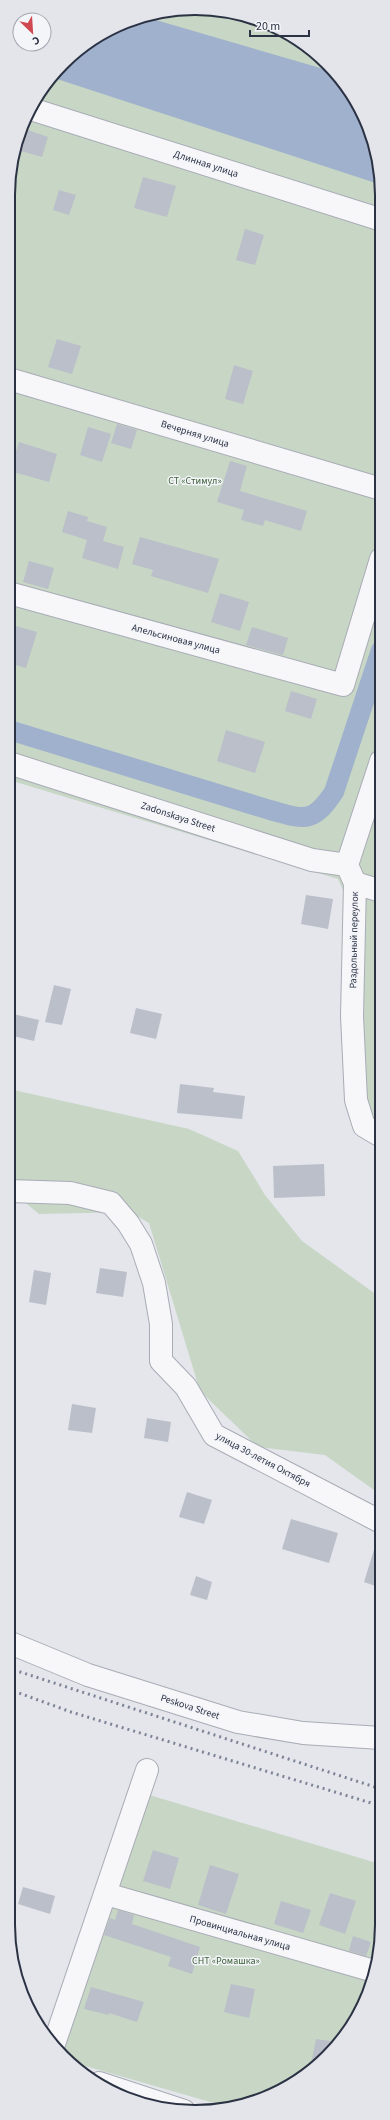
<svg xmlns="http://www.w3.org/2000/svg" width="390" height="2120" font-family="'Source Sans 3',sans-serif">
	<style>
		.green { fill: #c7d6c5 }
		.water { fill: #9fb1cc }
		.lines { fill: none; stroke-linecap: round; stroke-linejoin: round }
		.canal { stroke: #9fb1cc; stroke-width: 20 }
		.building { fill: #bbbfc9 }
		.minor-casing { stroke: #a9acb6; stroke-width: 24 }
		.minor { stroke: #f7f7fa; stroke-width: 22 }
		.rail { stroke: #7d8496; stroke-width: 3; stroke-dasharray: 2 4; stroke-linecap: butt }
		.labels { text-anchor: middle; dominant-baseline: central; stroke-width: 3; stroke-linejoin: round; paint-order: stroke }
		.street-label { font-size: 10px; fill: #2b3244; stroke: #f4f5f9 }
		.park-label { font-size: 10px; fill: #3c6038; stroke: #f4f5f9 }
		.rim { fill: none; stroke: #2b3244; stroke-width: 2 }
	</style>
	<rect width="100%" height="100%" fill="#e4e6ec"/>
	<g class="green">
		<path d="M219,10L278,27L327,63L363,112L382,183L381,1135L361,1118L348,901L338,879L9,780L10,171L33,102L81,47L146,14Z"/>
		<path d="M9,1089L189,1129L238,1151L265,1195L302,1241L381,1298V1495L325,1455L258,1447L200,1391L149,1223L130,1212L39,1214L9,1189Z"/>
		<path d="M136,1791L380,1864V1949L363,2008L318,2066L255,2102L224,2106L68,2061L63,2057L54,2045Z"/>
	</g>
	<path class="water" d="M142,16L334,72L363,112L382,185L54,78L81,47Z"/>
	<g class="lines">
		<path class="canal" d="M9,730L270,810C304,819 312,825 334,792L381,650"/>
	</g>
	<g class="building">
		<path d="M28,130L48,137L42,157L21,151Z"/>
		<path d="M143,177L176,186L167,217L134,208Z"/>
		<path d="M59,190L76,195L69,215L53,210Z"/>
		<path d="M245,229L264,235L255,265L236,260Z"/>
		<path d="M57,339L81,346L72,374L48,367Z"/>
		<path d="M234,365L253,371L243,404L225,399Z"/>
		<path d="M117,424L137,430L131,449L111,443Z"/>
		<path d="M88,427L111,434L102,462L80,455Z"/>
		<path d="M19,442L57,454L49,482L10,471Z"/>
		<path d="M230,461L247,466L240,491L307,511L301,531L265,520L263,526L241,520L244,510L217,502Z"/>
		<path d="M68,511L88,517L87,521L107,527L103,541L124,547L118,569L82,558L87,540L62,532Z"/>
		<path d="M140,537L219,559L208,593L151,576L153,570L132,564Z"/>
		<path d="M29,561L54,568L48,589L23,582Z"/>
		<path d="M220,593L249,602L240,631L211,622Z"/>
		<path d="M9,624L37,632L26,668L9,663Z"/>
		<path d="M252,627L288,638L283,655L246,645Z"/>
		<path d="M291,691L317,699L311,719L285,711Z"/>
		<path d="M226,730L265,742L255,773L217,761Z"/>
		<path d="M306,895L333,899L328,929L301,924Z"/>
		<path d="M54,985L71,989L62,1025L45,1022Z"/>
		<path d="M136,1008L162,1014L156,1039L130,1033Z"/>
		<path d="M9,1013L39,1020L34,1041L9,1035Z"/>
		<path d="M180,1084L214,1088L213,1092L245,1096L242,1119L177,1113Z"/>
		<path d="M324,1164L325,1196L274,1198L273,1166Z"/>
		<path d="M100,1268L127,1272L123,1297L96,1293Z"/>
		<path d="M34,1270L51,1273L46,1305L29,1302Z"/>
		<path d="M72,1404L96,1408L92,1433L68,1430Z"/>
		<path d="M147,1418L171,1422L168,1442L144,1438Z"/>
		<path d="M187,1492L212,1500L204,1524L179,1517Z"/>
		<path d="M291,1519L338,1533L329,1563L282,1549Z"/>
		<path d="M377,1540H381V1588L364,1582Z"/>
		<path d="M196,1576L212,1582L207,1600L190,1595Z"/>
		<path d="M153,1850L179,1858L170,1889L143,1881Z"/>
		<path d="M210,1865L239,1874L226,1914L198,1905Z"/>
		<path d="M23,1887L55,1896L50,1914L18,1904Z"/>
		<path d="M330,1893L356,1901L345,1934L319,1925Z"/>
		<path d="M281,1901L311,1910L303,1933L274,1924Z"/>
		<path d="M118,1910L134,1915L132,1924L200,1947L192,1974L168,1966L171,1957L104,1935L110,1918L115,1920Z"/>
		<path d="M353,1936L371,1942L366,1956L349,1951Z"/>
		<path d="M231,1984L255,1989L249,2018L224,2012Z"/>
		<path d="M91,1987L144,2002L137,2022L109,2013V2015L84,2009Z"/>
		<path d="M316,2039L336,2042L318,2066L310,2070Z"/>
	</g>
	<g class="lines">
		<g class="minor-casing">
			<g id="minor">
				<path d="M31,109L382,220"/>
				<path d="M9,379L381,489"/>
				<path d="M9,593L343,685L381,559"/>
				<path d="M9,763L312,860L347,865"/>
				<path d="M355,883L381,891"/>
				<path d="M381,1136L364,1126L356,1100L352,1016L355,883L347,865L381,761"/>
				<path d="M9,1191L70,1193L111,1203L128,1223L141,1244L154,1283L161,1324V1361L186,1387L214,1435L381,1522"/>
				<path d="M8,1642L88,1675L238,1722L303,1733L381,1738"/>
				<path d="M106,1894L374,1971"/>
				<path d="M54,2044L147,1770"/>
				<path d="M99,2083L184,2111"/>
			</g>
		</g>
		<use href="#minor" class="minor"/>
		<g class="rail">
			<path d="M8,1668L381,1789"/>
			<path d="M8,1689L71,1712L381,1806"/>
		</g>
	</g>
	<g class="labels">
		<g class="street-label">
			<text transform="translate(206 164) rotate(18)">Длинная улица</text>
			<text transform="translate(195 434) rotate(17)">Вечерняя улица</text>
			<text transform="translate(176 639) rotate(15)">Апельсиновая улица</text>
			<text transform="translate(178 817) rotate(18)">Zadonskaya Street</text>
			<text transform="translate(354 940) rotate(-89)">Раздольный переулок</text>
			<text transform="translate(263 1460) rotate(28)">улица 30-летия Октября</text>
			<text transform="translate(190 1707) rotate(18)">Peskova Street</text>
			<text transform="translate(240 1933) rotate(16)">Провинциальная улица</text>
		</g>
		<g class="park-label">
			<text x="195" y="481">СТ «Стимул»</text>
			<text x="226" y="1961">СНТ «Ромашка»</text>
		</g>
	</g>
	<path d="M0 0H390V2120H0ZM195 15H195A180 180 0 0 1 375 195V1925A180 180 0 0 1 195 2105H195A180 180 0 0 1 15 1925V195A180 180 0 0 1 195 15Z" fill="#e4e5eb" fill-rule="evenodd"/>
	<path class="rim" d="M195 15H195A180 180 0 0 1 375 195V1925A180 180 0 0 1 195 2105H195A180 180 0 0 1 15 1925V195A180 180 0 0 1 195 15Z"/>
	<g transform="translate(32 32) rotate(155)"><circle r="19" fill="#f4f5f9" stroke="#a4a7b1"/>
	<path d="M0-3L7 15L0 10L-7 15Z" fill="#d04952"/>
	<text y="-6" font-size="11" font-weight="bold" text-anchor="middle" fill="#2b3244">С</text>
	</g>
	<path d="M250 30v6h59v-6" fill="none" stroke="#2b3244" stroke-width="2"/>
	<text x="256" y="30" font-size="12" fill="#2b3244" stroke="#f4f5f9" stroke-width="3" paint-order="stroke">20 m</text>
</svg>
